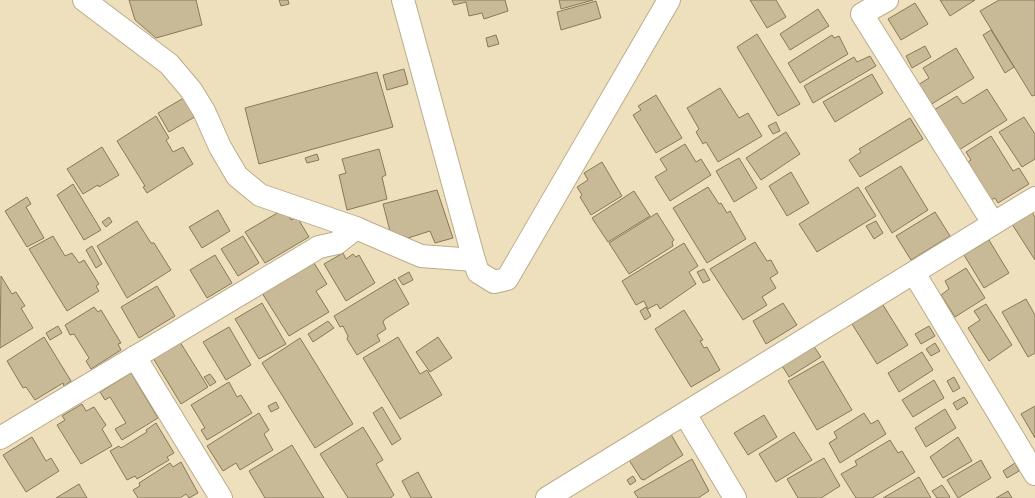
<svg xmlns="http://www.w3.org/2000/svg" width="1035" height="498" font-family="Arial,sans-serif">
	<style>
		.building { fill: #c8b997; stroke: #877a59 }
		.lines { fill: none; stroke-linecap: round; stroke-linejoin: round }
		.minor-casing { stroke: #bbac8a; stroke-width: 24 }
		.minor { stroke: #fff; stroke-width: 22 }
	</style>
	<rect width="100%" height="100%" fill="#efe0bd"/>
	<g class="building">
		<path d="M129,0H196L202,25L156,38L135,20Z"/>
		<path d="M279,0H288L289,4L281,6Z"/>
		<path d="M452,0H505L508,11L484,19L482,13L469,16L466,2L454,5Z"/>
		<path d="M559,0H593L561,9Z"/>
		<path d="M750,0H776L786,17L767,28Z"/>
		<path d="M940,0H975L950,16Z"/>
		<path d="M999,0H1035V95L1032,96L980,11Z"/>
		<path d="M596,1L601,18L561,30L557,12Z"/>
		<path d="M915,3L928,24L901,40L888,19Z"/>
		<path d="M818,9L829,26L790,50L780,34Z"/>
		<path d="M991,30L1014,67L1005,73L983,35Z"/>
		<path d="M757,34L800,104L778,116L737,47Z"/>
		<path d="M496,35L499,44L488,47L486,38Z"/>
		<path d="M832,35L834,38L839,36L848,54L800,83L788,63Z"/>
		<path d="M925,46L931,57L912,68L906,56Z"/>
		<path d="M956,48L974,78L930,105L918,85L929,78L923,68Z"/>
		<path d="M870,56L876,66L813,103L804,86L854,57L857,62Z"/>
		<path d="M404,69L408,84L387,90L383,75Z"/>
		<path d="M377,72L393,127L259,164L245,108Z"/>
		<path d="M872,74L883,93L835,122L823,102Z"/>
		<path d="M720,88L739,118L748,113L762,136L718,162L706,142L703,144L696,132L699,129L687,108Z"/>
		<path d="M987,89L1007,120L959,150L934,110L957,96L963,104Z"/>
		<path d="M656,95L682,138L656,153L633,115L641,110L638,106Z"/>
		<path d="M187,96L198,115L169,132L158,113Z"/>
		<path d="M156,116L169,138L166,140L173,152L183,147L193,164L147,193L143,187L145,186L117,141Z"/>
		<path d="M1024,117L1035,134V159L1022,167L999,132Z"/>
		<path d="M910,118L923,139L860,177L849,160L861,152L859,149Z"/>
		<path d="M776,122L780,131L773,134L768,126Z"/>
		<path d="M786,132L800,154L761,180L746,158Z"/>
		<path d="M991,136L1013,171L1019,168L1029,184L998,203L995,198L991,200L968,162L971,160L966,152Z"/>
		<path d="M685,144L696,162L701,159L711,175L670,201L655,177L667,170L660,159Z"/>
		<path d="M102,147L119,175L99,187L98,185L83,194L67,169Z"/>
		<path d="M379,149L386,175L382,177L387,199L347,210L339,175L346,173L342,159Z"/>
		<path d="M317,154L319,160L307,163L305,158Z"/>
		<path d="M739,158L757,188L734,202L716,171Z"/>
		<path d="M602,162L622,196L591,215L580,197L582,195L577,187L588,180L584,173Z"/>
		<path d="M901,166L928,210L892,233L865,188Z"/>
		<path d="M791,172L809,203L787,216L769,186Z"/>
		<path d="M73,184L101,230L84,240L57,195Z"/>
		<path d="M708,187L719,204L721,203L727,213L730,211L746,239L707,263L673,208Z"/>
		<path d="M858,187L876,216L817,252L799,224Z"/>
		<path d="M437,190L453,238L435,243L430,231L408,238L390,231L383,204Z"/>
		<path d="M634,191L650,216L608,242L592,218Z"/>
		<path d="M27,197L31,204L26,207L44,238L27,247L5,211Z"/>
		<path d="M284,209L291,220L297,217L309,237L265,263L245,232Z"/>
		<path d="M1030,209L1035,217V260L1010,221Z"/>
		<path d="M218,210L230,231L202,248L189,227Z"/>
		<path d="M935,212L950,236L911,260L896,236Z"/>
		<path d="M657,213L674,240L672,242L673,246L629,274L609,243Z"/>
		<path d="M109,217L112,222L106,227L102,222Z"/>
		<path d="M137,221L151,243H154L171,270L127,298L97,246Z"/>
		<path d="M876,221L883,233L874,239L866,226Z"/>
		<path d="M53,236L65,256L72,253L79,263L84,260L99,284L96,286L99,291L67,311L29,249Z"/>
		<path d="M243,236L259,263L238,276L221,249Z"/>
		<path d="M989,240L1009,273L984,288L964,255Z"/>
		<path d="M755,242L767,261L771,260L778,273L770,278L776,288L762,297L767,305L743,320L710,269Z"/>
		<path d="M684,243L698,266L689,272L696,284L660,309L657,304L648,309L644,301L636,305L622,281Z"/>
		<path d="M92,246L102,264L96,268L86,250Z"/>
		<path d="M343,253L346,259L353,254L356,257L359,255L375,283L346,301L324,264Z"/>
		<path d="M215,255L232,283L207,298L190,270Z"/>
		<path d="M314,263L327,284L316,291L329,312L289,336L262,293L285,278L286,280L296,274L295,272L307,265L308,267Z"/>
		<path d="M966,268L985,298L955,317L941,295L949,289L945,281Z"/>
		<path d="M704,269L710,280L703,283L697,272Z"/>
		<path d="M409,272L413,280L403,285L398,278Z"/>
		<path d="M1,276L12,294L16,292L25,306L21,308L33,328L0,348Z"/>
		<path d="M395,279L409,304L385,319L383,322L386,329L377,335L380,341L357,355L347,339L348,336L343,326L340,327L334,316Z"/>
		<path d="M157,286L175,316L139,338L121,307Z"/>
		<path d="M1026,299L1035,315V353L1028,357L1002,312Z"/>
		<path d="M262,303L286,344L259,359L235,319Z"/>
		<path d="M783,303L797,325L766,344L753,321Z"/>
		<path d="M986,304L1012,345L989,361L968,328L980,320L974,311Z"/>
		<path d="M883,305L908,345L877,364L852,324Z"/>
		<path d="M94,307L98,312L101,310L121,343L118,344L121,350L91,369L86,361L89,358L74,334L70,335L65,325Z"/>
		<path d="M646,307L651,316L645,320L640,311Z"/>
		<path d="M684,310L703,340L700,341L704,348L707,347L720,370L691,387L655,329Z"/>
		<path d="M328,321L334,328L313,342L308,334Z"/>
		<path d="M58,326L62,333L50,340L46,333Z"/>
		<path d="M929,326L935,336L921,344L915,334Z"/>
		<path d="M229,327L251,365L226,380L203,342Z"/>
		<path d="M44,337L71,381L64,386L63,383L35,400L26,387L23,388L7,361Z"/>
		<path d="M398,337L420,374L427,370L442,395L400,419L363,358Z"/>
		<path d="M438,337L452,358L430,372L416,352Z"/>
		<path d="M300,338L353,424L315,448L262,363Z"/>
		<path d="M180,342L208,387L181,404L153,358Z"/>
		<path d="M935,343L940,351L931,356L926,349Z"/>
		<path d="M813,345L821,357L789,377L781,364Z"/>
		<path d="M922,352L933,370L899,392L888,373Z"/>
		<path d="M823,361L852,410L817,430L788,381Z"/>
		<path d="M131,373L158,418L122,440L115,429L126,423L110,397L105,400L100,392Z"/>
		<path d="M210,374L216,382L210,386L204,377Z"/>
		<path d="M954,377L960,388L953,392L947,381Z"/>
		<path d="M934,380L944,398L913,417L902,400Z"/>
		<path d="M229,382L237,397L241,395L252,413L207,440L201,430L205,428L191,405Z"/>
		<path d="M964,397L968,403L957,410L953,403Z"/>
		<path d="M276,402L279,408L271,412L268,406Z"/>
		<path d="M82,404L86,411L94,407L106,425L102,429L112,446L81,464L57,425L65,420L62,416Z"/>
		<path d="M1035,406V438L1021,414Z"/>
		<path d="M382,407L401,439L392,445L373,413Z"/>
		<path d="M945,409L956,428L926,447L915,428Z"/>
		<path d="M259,413L269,430L264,434L273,450L240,470L236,463L223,471L207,446Z"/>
		<path d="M864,413L871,424L878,420L886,434L840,463L829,443L837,438L834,432Z"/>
		<path d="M764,415L777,437L748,455L734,433Z"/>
		<path d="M156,423L174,453L167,457L169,460L137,479L135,476L127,480L110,451L119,446L121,448L147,432L146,430Z"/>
		<path d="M363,427L383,460L376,464L394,495L390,498H348L320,454Z"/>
		<path d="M669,431L683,455L644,480L641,479L627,457Z"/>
		<path d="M794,432L812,460L776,482L759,454Z"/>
		<path d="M32,437L46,461L51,458L59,471L26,492L3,455Z"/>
		<path d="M958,437L972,461L943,478L930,457Z"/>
		<path d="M890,440L898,453L902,451L915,472L872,498H856L841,474L857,465L855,461Z"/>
		<path d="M292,445L324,498H265L249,471Z"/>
		<path d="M824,458L840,486L821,498H798L787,479Z"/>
		<path d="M692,459L709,491L698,498H638L634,492Z"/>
		<path d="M981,460L991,478L958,498L947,480Z"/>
		<path d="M181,462L198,493L189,498L186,494L180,498H138L133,490L140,486L139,483L170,463L173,467Z"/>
		<path d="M1015,463L1019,471L1007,478L1003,471Z"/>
		<path d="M418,472L432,498H411L402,481Z"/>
		<path d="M633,476L636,481L630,485L627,480Z"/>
		<path d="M919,477L931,498H883Z"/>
		<path d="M79,484L87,498H56Z"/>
		<path d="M942,485L950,497L949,498H937L932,491Z"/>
		<path d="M1008,491L1012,498H996Z"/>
	</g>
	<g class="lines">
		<g class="minor-casing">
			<g id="minor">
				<path d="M84,0L169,64L191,90L204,111L220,147L237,176L260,195L356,228"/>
				<path d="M403,0L474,260L478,272L494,282L507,279L669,0"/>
				<path d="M887,0L862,14L993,223"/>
				<path d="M914,273L1035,474"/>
				<path d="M135,357L221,498"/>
				<path d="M685,414L735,498"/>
				<path d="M0,438L319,247L337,243L356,228L421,256L474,260"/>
				<path d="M547,498L1035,198"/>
			</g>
		</g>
		<use href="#minor" class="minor"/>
	</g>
</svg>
